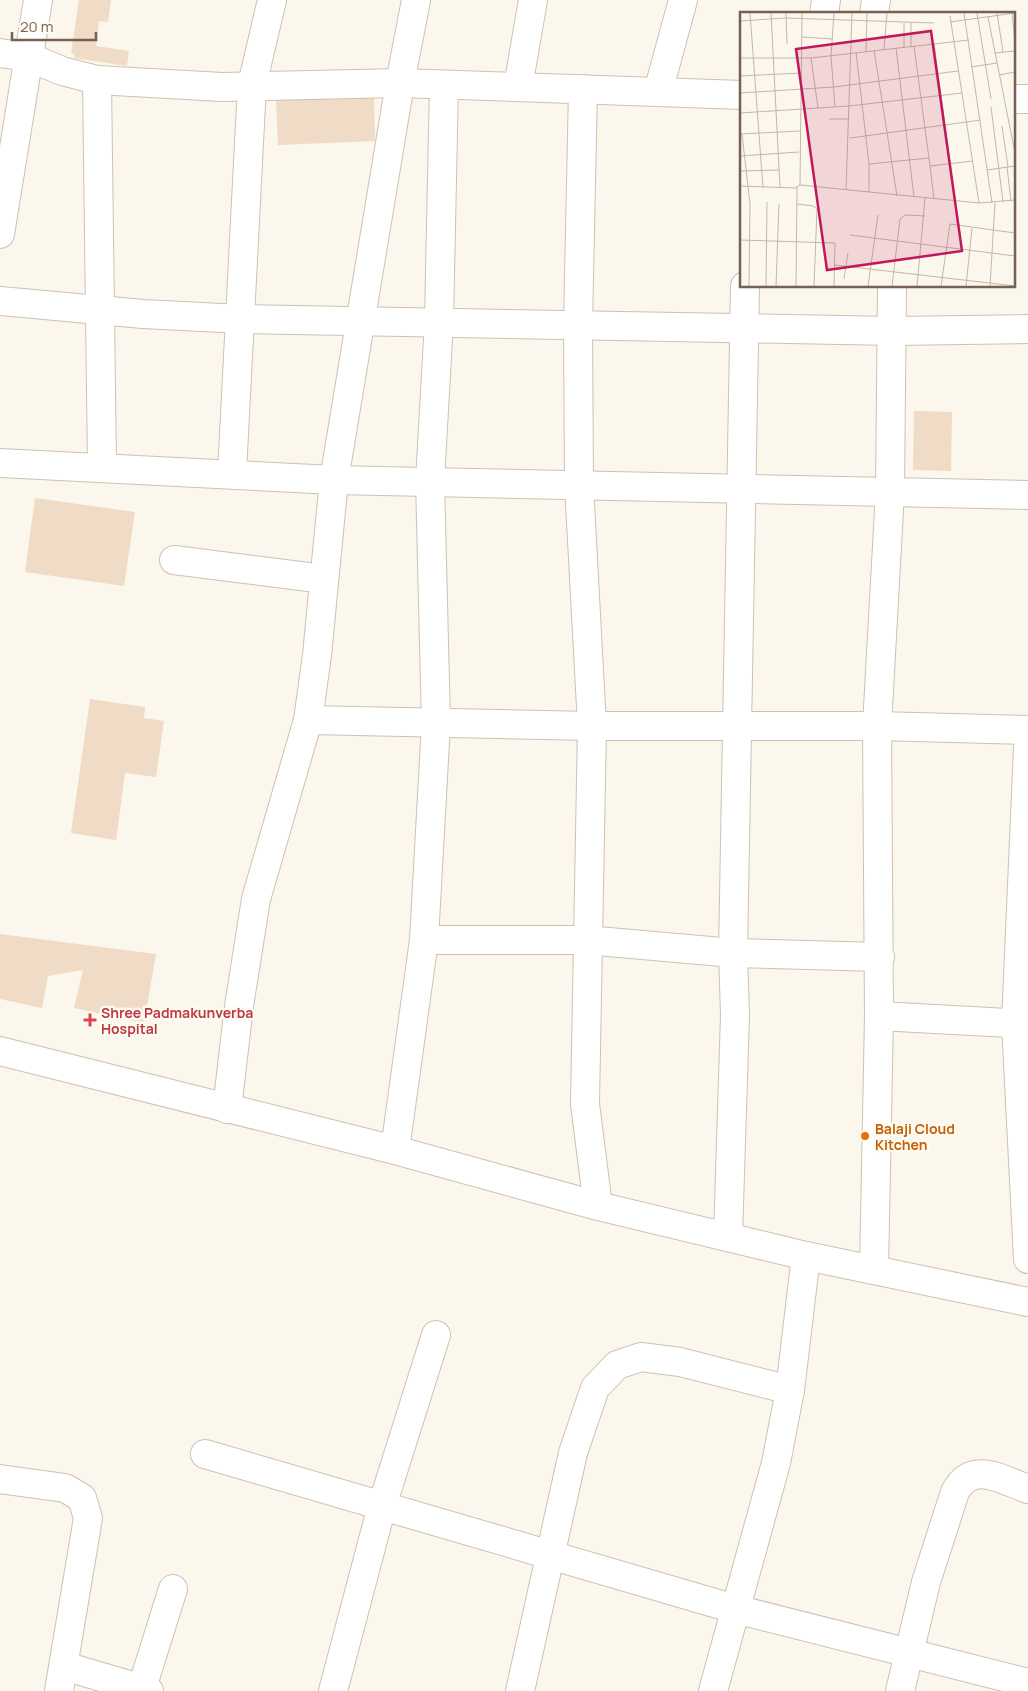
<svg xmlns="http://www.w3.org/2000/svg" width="1028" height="1691" font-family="Manrope,sans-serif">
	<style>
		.building { fill: #efdbc6 }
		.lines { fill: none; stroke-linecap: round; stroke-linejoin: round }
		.minor-casing { stroke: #cdc1b2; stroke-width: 30 }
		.tertiary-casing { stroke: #cdc1b2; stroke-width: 30 }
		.minor { stroke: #fff; stroke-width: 28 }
		.tertiary { stroke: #fff; stroke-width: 28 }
		.health-dot { fill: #e0444e; stroke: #fefbf3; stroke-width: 2 }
		.food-dot { fill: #e8710a; stroke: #fefbf3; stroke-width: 2 }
		.labels { text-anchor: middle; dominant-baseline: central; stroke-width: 5; stroke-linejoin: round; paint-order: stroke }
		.health-label { font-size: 14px; font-weight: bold; fill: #be3a42; stroke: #fefbf3; text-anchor: start }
		.food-label { font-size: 14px; font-weight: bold; fill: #c56008; stroke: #fefbf3; text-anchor: start }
		.inset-road { fill: none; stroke: #c2b7a9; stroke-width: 1 }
		.view { fill: #c2185b; fill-opacity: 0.15; stroke: #c2185b; stroke-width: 2.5 }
		.inset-edge { fill: none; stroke: #766250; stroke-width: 2.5 }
	</style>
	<rect width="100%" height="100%" fill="#fbf7ed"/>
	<g class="building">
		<path d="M79,0H111L108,22L99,21L96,46L129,51L127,66L74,58V54L71,53Z"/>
		<path d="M374,93L375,141L278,145L276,97Z"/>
		<path d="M914,411L952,412L951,471L913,470Z"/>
		<path d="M35,498L135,512L124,586L25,572Z"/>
		<path d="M90,699L145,707L144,718L164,721L156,777L125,773L116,840L71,833Z"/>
		<path d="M0,934L156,954L144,1023L74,1008L83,970L48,976L42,1008L0,999Z"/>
	</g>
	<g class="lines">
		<g class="minor-casing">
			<g id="minor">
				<path d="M824,14L826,0"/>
				<path d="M874,14L876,0"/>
				<path d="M0,53L29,57L62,71L97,80L222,87L400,83L742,95"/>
				<path d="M97,80L102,467"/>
				<path d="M444,85L439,321L430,481L436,723L424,940H586L733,953L880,957"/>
				<path d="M518,87L533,0"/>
				<path d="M583,89L578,324L579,485L592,726L585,1104L598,1206"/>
				<path d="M658,92L683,0"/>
				<path d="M1014,99H1028"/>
				<path d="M892,286L890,492L877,726L879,1016L1028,1024"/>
				<path d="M0,301L143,314L241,319L893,331L1028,329"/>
				<path d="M0,463L334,480L1028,495"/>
				<path d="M232,473L252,85L272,0"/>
				<path d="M174,560L324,579"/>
				<path d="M308,720L592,726H877L1028,730"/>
				<path d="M1028,748L1016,1023L1028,1259"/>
				<path d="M0,1051L395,1150L598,1206L806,1256L1028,1302"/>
				<path d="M227,1109L239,1006L256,899L308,720L317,655L334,480L400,83L416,0"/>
				<path d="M395,1150L424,940"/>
				<path d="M728,1237L735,1015L733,953L745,286"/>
				<path d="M874,1270L879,1016"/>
				<path d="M205,1454L735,1609L1028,1683"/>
				<path d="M0,1479L65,1488L82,1498L88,1518L59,1691"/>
				<path d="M64,1666L149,1691"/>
				<path d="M141,1691L173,1589"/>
				<path d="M333,1691L382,1506L436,1335"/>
				<path d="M520,1691L573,1453L595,1388L617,1365L641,1357L680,1362L790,1390"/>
				<path d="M713,1691L776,1463L790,1390L806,1256"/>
				<path d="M900,1691L926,1582L955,1492C972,1460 1000,1479 1028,1489"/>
			</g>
		</g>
		<g class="tertiary-casing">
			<path id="tertiary" d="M0,234L38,0"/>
		</g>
		<use href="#minor" class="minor"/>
		<use href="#tertiary" class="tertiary"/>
	</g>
	<path class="health-dot" d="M87.5 1012.5h5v5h5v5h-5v5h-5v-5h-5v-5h5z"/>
	<circle class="food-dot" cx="865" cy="1136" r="5"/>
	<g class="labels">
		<g class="health-label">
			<text x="101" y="1012">Shree Padmakunverba<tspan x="101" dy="16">Hospital</tspan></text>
		</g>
		<g class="food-label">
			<text x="875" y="1128">Balaji Cloud<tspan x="875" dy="16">Kitchen</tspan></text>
		</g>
	</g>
	<g transform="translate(740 12)">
		<rect width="275" height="275" fill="#fbf7ed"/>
		<path class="inset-road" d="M10,1L23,176M31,1L40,176M46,1L47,32M94,1L91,44L95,95M224,1L252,191M237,1L251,87M257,1L263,40M272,1L275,29M210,4L239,191M248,5L275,141M0,9L46,6L194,11M210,10L275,1M164,11V35M171,11V35M62,25L93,27M194,31L215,188M174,34L190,154L233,149M156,36L174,185M144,37L147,1M134,38L157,184M126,39L127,1M116,40L129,152L189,146M254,41L275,39M0,46H71L229,28M71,46L78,96M231,55L257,51M259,63L275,60M0,64L61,61M0,81L94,75L218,59M251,95L263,190M0,101L109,94L222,81M89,107H109M262,114L268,155M0,122L60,119M2,122L10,192L9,274M110,126L241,108M0,144L59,140M129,152V180M190,154L194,187M267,155L271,189M247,158L275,154M0,159L39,158M60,173L239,191L275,188M0,174L55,176L60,173L62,1M106,178L112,1M57,192L73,194L77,197L74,274M110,223L275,244M0,228L95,231L94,274M95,253L275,274M104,267L108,241M26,274L27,190M36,274L39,192M56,274L57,175M128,274L138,203M152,274L160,207L165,203L185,204M177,274L185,186M201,274L210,212L275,221M226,274L232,216M250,274L255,191"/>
		<path class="view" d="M191,19L222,239L87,258L56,37Z"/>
		<rect width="275" height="275" class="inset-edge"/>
	</g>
	<path d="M12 32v8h84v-8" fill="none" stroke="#766250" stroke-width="2.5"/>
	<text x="20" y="32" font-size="15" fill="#766250" stroke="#fefbf3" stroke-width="4" paint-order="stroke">20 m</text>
</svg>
